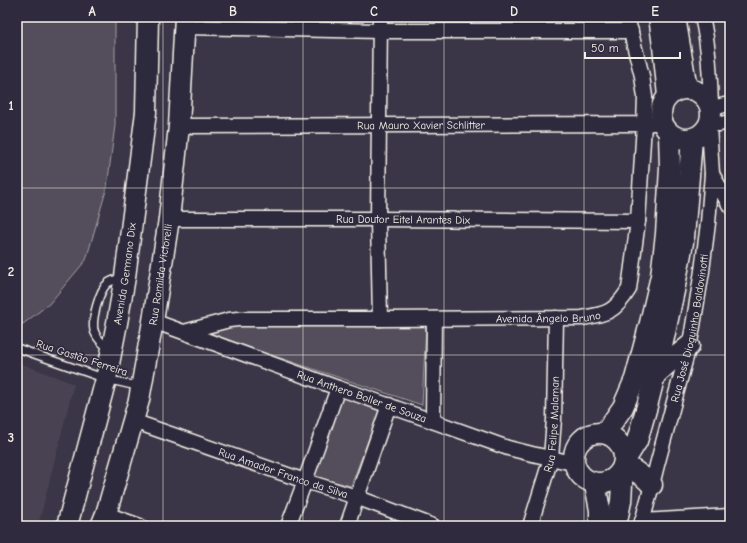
<svg xmlns="http://www.w3.org/2000/svg" width="747" height="543" font-family="'Comic Neue',sans-serif">
	<style>
		.built { fill: #484352 }
		.green { fill: #534e5c; stroke: #a4a0a2 }
		.lines { fill: none; stroke-linecap: round; stroke-linejoin: round }
		.lane-casing { stroke: #f4f1e8; stroke-width: 10 }
		.street-casing { stroke: #f4f1e8; stroke-width: 17 }
		.secondary-casing { stroke: #f4f1e8; stroke-width: 23 }
		.lane { stroke: #2f2a3d; stroke-width: 7 }
		.street { stroke: #2f2a3d; stroke-width: 14 }
		.secondary { stroke: #2f2a3d; stroke-width: 20 }
		.grid { fill: none; stroke: #f4f1e8; stroke-width: 1; stroke-opacity: 0.55 }
		.labels { text-anchor: middle; dominant-baseline: central; stroke-width: 3.5; stroke-linejoin: round; paint-order: stroke }
		.street-label { font-size: 11px; fill: #f4f1e8; stroke: #2f2a3d }
		.neatline { fill: none; stroke: #f4f1e8; stroke-width: 1.5 }
		.grid-label { font-size: 13px; text-anchor: middle; font-weight: bold; fill: #f4f1e8 }
	</style>
	<rect width="100%" height="100%" fill="#3b3647"/>
	<filter id="ink" filterUnits="userSpaceOnUse"><feTurbulence type="fractalNoise" baseFrequency=".025" numOctaves="2"/><feDisplacementMap in="SourceGraphic" scale="8" xChannelSelector="R" yChannelSelector="G"/><feConvolveMatrix kernelMatrix="1 2 1 2 8 2 1 2 1" color-interpolation-filters="sRGB"/></filter>
	<g filter="url(#ink)">
		<path class="built" d="M17,362L74,384L38,526H17Z"/>
		<g class="green">
			<path d="M17,17H115V125L107,187L86,260L49,304L23,324L17,321Z"/>
			<path d="M259,319L426,325L422,405L208,334L205,326Z"/>
			<path d="M340,396L379,411L351,486L313,476Z"/>
		</g>
		<g class="lines">
			<g class="lane-casing">
				<g id="lane">
					<path d="M17,348L106,379L141,387"/>
					<path d="M110,349C104,345 98,340 95,333C90,323 99,290 108,283C112,280 117,279 122,278"/>
				</g>
			</g>
			<g class="street-casing">
				<g id="street">
					<path d="M380,17L378,219L380,319"/>
					<path d="M702,17C709,46 710,77 711,107"/>
					<path d="M185,27L380,31H631"/>
					<path d="M711,109L724,105H730"/>
					<path d="M710,124H720L730,122"/>
					<path id="s1" d="M179,126L644,124L662,122"/>
					<path d="M712,174L730,206"/>
					<path id="s2" d="M169,219H378L638,221"/>
					<path id="s3" d="M153,321L338,388L359,395L508,448L532,454L573,463"/>
					<path id="s4" d="M184,332L229,320L238,319H380L582,318C607,314 615,312 629,289L638,221L644,124L645,97L642,76L627,17"/>
					<path id="s5" d="M133,421L305,481L356,497L433,526"/>
					<path d="M433,421L434,319"/>
					<path d="M106,514L140,526"/>
					<path d="M642,521L730,516"/>
					<path d="M288,526L305,481L338,388"/>
					<path d="M347,526L389,405"/>
					<path id="s6" d="M530,526L551,458L554,419L556,318"/>
					<path id="s7" d="M641,526L652,485L657,465L689,346L692,332L702,271L708,223L712,174L709,126"/>
				</g>
			</g>
			<g class="secondary-casing">
				<g id="secondary">
					<path d="M659,17L663,46L668,96"/>
					<path d="M675,17L687,89"/>
					<circle cx="686" cy="114" r="25"/>
					<path d="M654,376L674,358L689,346"/>
					<circle cx="599" cy="458" r="25"/>
					<path d="M605,433L623,407L635,379L650,323L661,276L666,234L670,168L669,134"/>
					<path d="M624,462L637,441L647,406L661,351L674,291L684,237L692,139"/>
					<path d="M624,464C634,470 644,476 652,485"/>
					<path d="M595,484L600,510V526"/>
					<path id="s8" d="M67,526L106,379L117,323L125,277L146,112L148,17"/>
					<path id="s9" d="M101,526L106,514L139,400L153,321L169,219L179,126L185,17"/>
					<path d="M616,526L621,501L623,467"/>
				</g>
			</g>
			<use href="#lane" class="lane"/>
			<use href="#street" class="street"/>
			<use href="#secondary" class="secondary"/>
		</g>
	</g>
	<path class="grid" d="M163,17V526M303,17V526M444,17V526M584,17V526M17,188H730M17,355H730"/>
	<g class="labels">
		<g class="street-label">
			<text stroke="none"><textPath href="#s1" startOffset="242">Rua Mauro Xavier Schlitter</textPath></text>
			<text stroke="none"><textPath href="#s2" startOffset="234">Rua Doutor Eitel Arantes Dix</textPath></text>
			<text stroke="none"><textPath href="#s8" startOffset="259">Avenida Germano Dix</textPath></text>
			<text stroke="none"><textPath href="#s9" startOffset="259">Rua Romilda Victorelli</textPath></text>
			<text stroke="none"><textPath href="#s4" startOffset="366">Avenida Ângelo Bruno</textPath></text>
			<text stroke="none"><textPath href="#s7" startOffset="204">Rua José Dioguinho Baldovinotti</textPath></text>
			<text transform="translate(82 358) rotate(18)">Rua Gastão Ferreira</text>
			<text stroke="none"><textPath href="#s3" startOffset="222">Rua Anthero Boller de Souza</textPath></text>
			<text stroke="none"><textPath href="#s6" startOffset="105">Rua Felipe Malaman</textPath></text>
			<text stroke="none"><textPath href="#s5" startOffset="159">Rua Amador Franco da Silva</textPath></text>
		</g>
	</g>
	<rect width="747" height="543" fill="none" stroke="#2f2a3d" stroke-width="44"/>
	<path d="M585 52v6h95v-6" fill="none" stroke="#f4f1e8" stroke-width="2"/>
	<text x="591" y="52" font-size="12" fill="#f4f1e8" stroke="#2f2a3d" stroke-width="3" paint-order="stroke">50 m</text>
	<rect x="22" y="22" width="703" height="499" class="neatline"/>
	<g class="grid-label">
		<text x="92" y="16">A</text>
		<text x="233" y="16">B</text>
		<text x="374" y="16">C</text>
		<text x="514" y="16">D</text>
		<text x="655" y="16">E</text>
		<text x="11" y="110">1</text>
		<text x="11" y="276">2</text>
		<text x="11" y="442">3</text>
	</g>
</svg>
